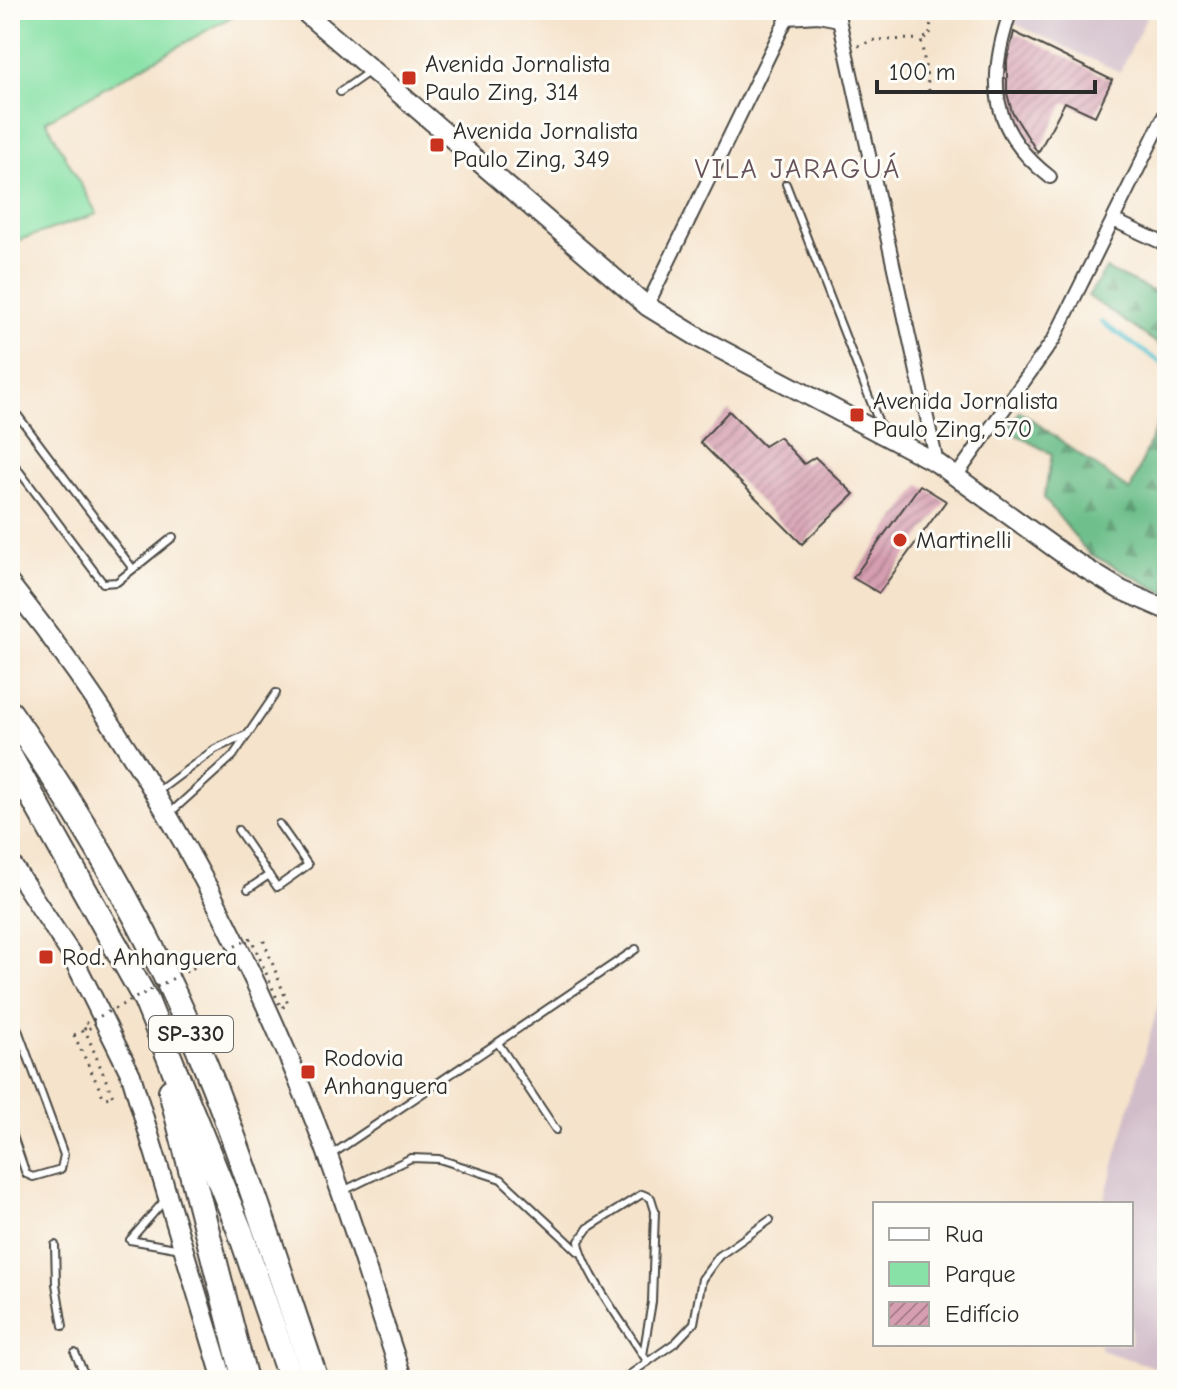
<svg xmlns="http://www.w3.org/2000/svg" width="1177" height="1390" font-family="'Comic Neue',sans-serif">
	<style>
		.industrial { fill: #d1bdc9 }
		.green { fill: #88e1a6; stroke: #5a8668; stroke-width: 2 }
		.forest { fill: url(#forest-firs); stroke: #4c755b; stroke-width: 2 }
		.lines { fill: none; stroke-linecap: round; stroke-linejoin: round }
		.stream { stroke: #55c1cf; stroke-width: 4 }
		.building { fill: url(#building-hatch) }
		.service-casing { stroke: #494743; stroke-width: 10 }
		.minor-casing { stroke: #494743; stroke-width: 16 }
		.secondary-casing { stroke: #494743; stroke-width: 22 }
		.motorway-casing { stroke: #494743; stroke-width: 28 }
		.path { stroke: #494743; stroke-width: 3; stroke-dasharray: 2 6; stroke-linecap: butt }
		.service { stroke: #fff; stroke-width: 6 }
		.minor { stroke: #fff; stroke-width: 12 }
		.secondary { stroke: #fff; stroke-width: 18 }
		.motorway { stroke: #fff; stroke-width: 24 }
		.path-bridge { stroke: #494743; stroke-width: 3; stroke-dasharray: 2 6; stroke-linecap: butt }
		.poi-dot { fill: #c8321e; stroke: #fdfcf7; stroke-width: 3 }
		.labels { text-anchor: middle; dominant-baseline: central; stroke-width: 6; stroke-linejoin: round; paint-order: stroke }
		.shield { fill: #fdfcf7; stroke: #6a6a68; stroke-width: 2 }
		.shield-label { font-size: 22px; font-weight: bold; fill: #2b2b2b }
		.poi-label { font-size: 24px; fill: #2b2b2b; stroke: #fdfcf7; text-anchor: start }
		.quarter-label { font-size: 28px; letter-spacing: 2px; fill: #67535a; stroke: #fdfcf7 }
	</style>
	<defs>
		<pattern id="forest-firs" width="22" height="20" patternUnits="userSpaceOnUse" patternTransform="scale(2)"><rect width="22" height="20" fill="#6ebf8b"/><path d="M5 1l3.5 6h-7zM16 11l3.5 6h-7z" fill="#5b9b72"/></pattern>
		<pattern id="building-hatch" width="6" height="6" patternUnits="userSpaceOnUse" patternTransform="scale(2)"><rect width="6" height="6" fill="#d69eb1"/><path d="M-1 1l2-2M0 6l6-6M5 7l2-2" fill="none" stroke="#ae8190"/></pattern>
	</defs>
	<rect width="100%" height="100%" fill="#fdfcf7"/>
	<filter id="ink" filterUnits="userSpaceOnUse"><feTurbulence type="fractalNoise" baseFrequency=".0125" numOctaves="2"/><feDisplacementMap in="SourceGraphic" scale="16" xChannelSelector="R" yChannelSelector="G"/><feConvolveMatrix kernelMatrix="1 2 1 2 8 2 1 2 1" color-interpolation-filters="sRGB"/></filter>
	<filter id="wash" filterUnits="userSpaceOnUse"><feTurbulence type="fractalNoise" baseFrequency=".006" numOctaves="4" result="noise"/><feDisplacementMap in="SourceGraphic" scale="32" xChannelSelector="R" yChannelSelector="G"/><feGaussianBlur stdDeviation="1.8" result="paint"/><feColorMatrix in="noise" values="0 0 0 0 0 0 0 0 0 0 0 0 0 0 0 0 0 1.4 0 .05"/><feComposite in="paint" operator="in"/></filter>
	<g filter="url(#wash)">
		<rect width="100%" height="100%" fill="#f5e3cb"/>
		<g class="industrial">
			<path d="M1021,10H1150L1120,72L1015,24Z"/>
			<path d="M1167,973V1371L1103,1351L1098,1344H1131V1204H1103Z"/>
		</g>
		<path class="green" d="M10,10H243L46,121L97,214L10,243Z"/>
		<g class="forest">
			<path d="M1106,269L1167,298V350L1088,296Z"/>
			<path d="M1167,401V594L1088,553L1044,498L1052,454L1007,430L1020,411L1130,491Z"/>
		</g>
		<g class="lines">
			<path class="stream" d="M1101,322L1167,367"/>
		</g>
		<g id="blocks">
			<g class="building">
				<path d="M1014,32L1112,80L1095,116L1065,102L1038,153L1012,112L1007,93V60Z"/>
				<path d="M729,411L764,446L779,437L804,464L815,457L854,494L802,544L700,442Z"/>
				<path d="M920,485L946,501L879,593L853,578Z"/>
			</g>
		</g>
	</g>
	<g filter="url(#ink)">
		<use href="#blocks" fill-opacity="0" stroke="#494743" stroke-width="2"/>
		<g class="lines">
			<g class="service-casing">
				<g id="service">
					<path d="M340,92L370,71"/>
					<path d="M786,184L881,428"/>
					<path d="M10,405L133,569"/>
					<path d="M10,459L103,583L117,582L173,537"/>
					<path d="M157,792L215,749L248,734"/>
					<path d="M169,814L233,756L276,693"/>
					<path d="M238,830L277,887L308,865L279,824"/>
					<path d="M248,889L269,875"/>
					<path d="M10,1008L64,1155L61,1169L33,1177L26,1174L10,1127"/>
					<path d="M498,1043L556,1130"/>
					<path d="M331,1155L636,949"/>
					<path d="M343,1191L411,1158L439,1159L501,1179L579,1252"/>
					<path d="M130,1240L164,1201"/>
					<path d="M130,1240L181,1249"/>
					<path d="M55,1245L56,1284L63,1326"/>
					<path d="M75,1353L87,1380"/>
					<path d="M643,1355L652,1302L655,1211L651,1198L642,1194L588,1228L579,1241C581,1268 627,1329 643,1355L648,1362"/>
					<path d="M622,1380L676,1342L694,1323L702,1279L719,1256L770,1220"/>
				</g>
			</g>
			<g class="minor-casing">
				<g id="minor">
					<path d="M837,10L937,463"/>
					<path d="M1011,10C987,79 989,130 1050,177"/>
					<path d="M787,18L818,16L839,20"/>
					<path d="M1113,220L1167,245"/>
					<path d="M647,306L791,10"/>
					<path d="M957,475L1054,339L1167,110"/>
				</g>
			</g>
			<g class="secondary-casing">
				<g id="secondary">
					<path d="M302,10L647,306L701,339L937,463L1070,559L1121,590L1167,610"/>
					<path d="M10,584C136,742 233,917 308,1104C345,1194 371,1288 403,1380"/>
					<path d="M10,862L71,954L131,1075L223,1380"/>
				</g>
			</g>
			<g class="motorway-casing">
				<g id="motorway">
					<path d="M10,713C97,836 172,974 225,1115C258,1203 286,1292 316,1380"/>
					<path d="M10,757L146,1000L240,1231L291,1380"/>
					<path d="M171,1091L245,1380"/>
				</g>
			</g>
			<g class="path">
				<path d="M858,46L875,40L921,39"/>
				<path d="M929,91L921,39L930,36L931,10"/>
				<path d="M74,1035L92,1027"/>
			</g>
			<use href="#service" class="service"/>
			<use href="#minor" class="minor"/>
			<use href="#secondary" class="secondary"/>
			<use href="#motorway" class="motorway"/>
			<path class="path-bridge" d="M74,1035L104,1098L113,1097L83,1025L251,938L281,1008L288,1004L263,939"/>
		</g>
	</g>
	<g class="poi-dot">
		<rect x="401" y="70" width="16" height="16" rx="4"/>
		<rect x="429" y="137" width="16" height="16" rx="4"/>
		<rect x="849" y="407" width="16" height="16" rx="4"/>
		<circle cx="900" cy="540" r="8"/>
		<rect x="38" y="949" width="16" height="16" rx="4"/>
		<rect x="300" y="1064" width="16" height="16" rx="4"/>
	</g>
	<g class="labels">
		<rect class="shield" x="149" y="1016" width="84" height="36" rx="6"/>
		<g class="shield-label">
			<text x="191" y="1034">SP-330</text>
		</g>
		<g class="poi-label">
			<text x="425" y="64">Avenida Jornalista<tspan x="425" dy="28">Paulo Zing, 314</tspan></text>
			<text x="453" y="131">Avenida Jornalista<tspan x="453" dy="28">Paulo Zing, 349</tspan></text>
			<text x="873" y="401">Avenida Jornalista<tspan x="873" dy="28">Paulo Zing, 570</tspan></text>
			<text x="916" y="540">Martinelli</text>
			<text x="62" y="957">Rod. Anhanguera</text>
			<text x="324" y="1058">Rodovia<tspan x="324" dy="28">Anhanguera</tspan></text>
		</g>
		<g class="quarter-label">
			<text x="798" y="169">VILA JARAGUÁ</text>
		</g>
	</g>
	<rect width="1177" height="1390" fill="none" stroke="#fdfcf7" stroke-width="40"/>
	<rect x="873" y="1202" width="260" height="144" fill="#fdfcf7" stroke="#a9a8a5" stroke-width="2"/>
	<rect x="889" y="1228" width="40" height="12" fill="#ffffff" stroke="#a9a8a5" stroke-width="2"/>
	<text x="945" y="1242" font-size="24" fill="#2b2b2b">Rua</text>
	<rect x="889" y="1262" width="40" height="24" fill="#88e1a6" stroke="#a9a8a5" stroke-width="2"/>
	<text x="945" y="1282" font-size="24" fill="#2b2b2b">Parque</text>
	<rect x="889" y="1302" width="40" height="24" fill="url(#building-hatch)" stroke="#a9a8a5" stroke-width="2"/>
	<text x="945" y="1322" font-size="24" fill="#2b2b2b">Edifício</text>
	<path d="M877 80v12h218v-12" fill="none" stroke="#2b2b2b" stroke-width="4"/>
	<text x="889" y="80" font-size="24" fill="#2b2b2b" stroke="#fdfcf7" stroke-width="6" paint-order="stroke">100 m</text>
</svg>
